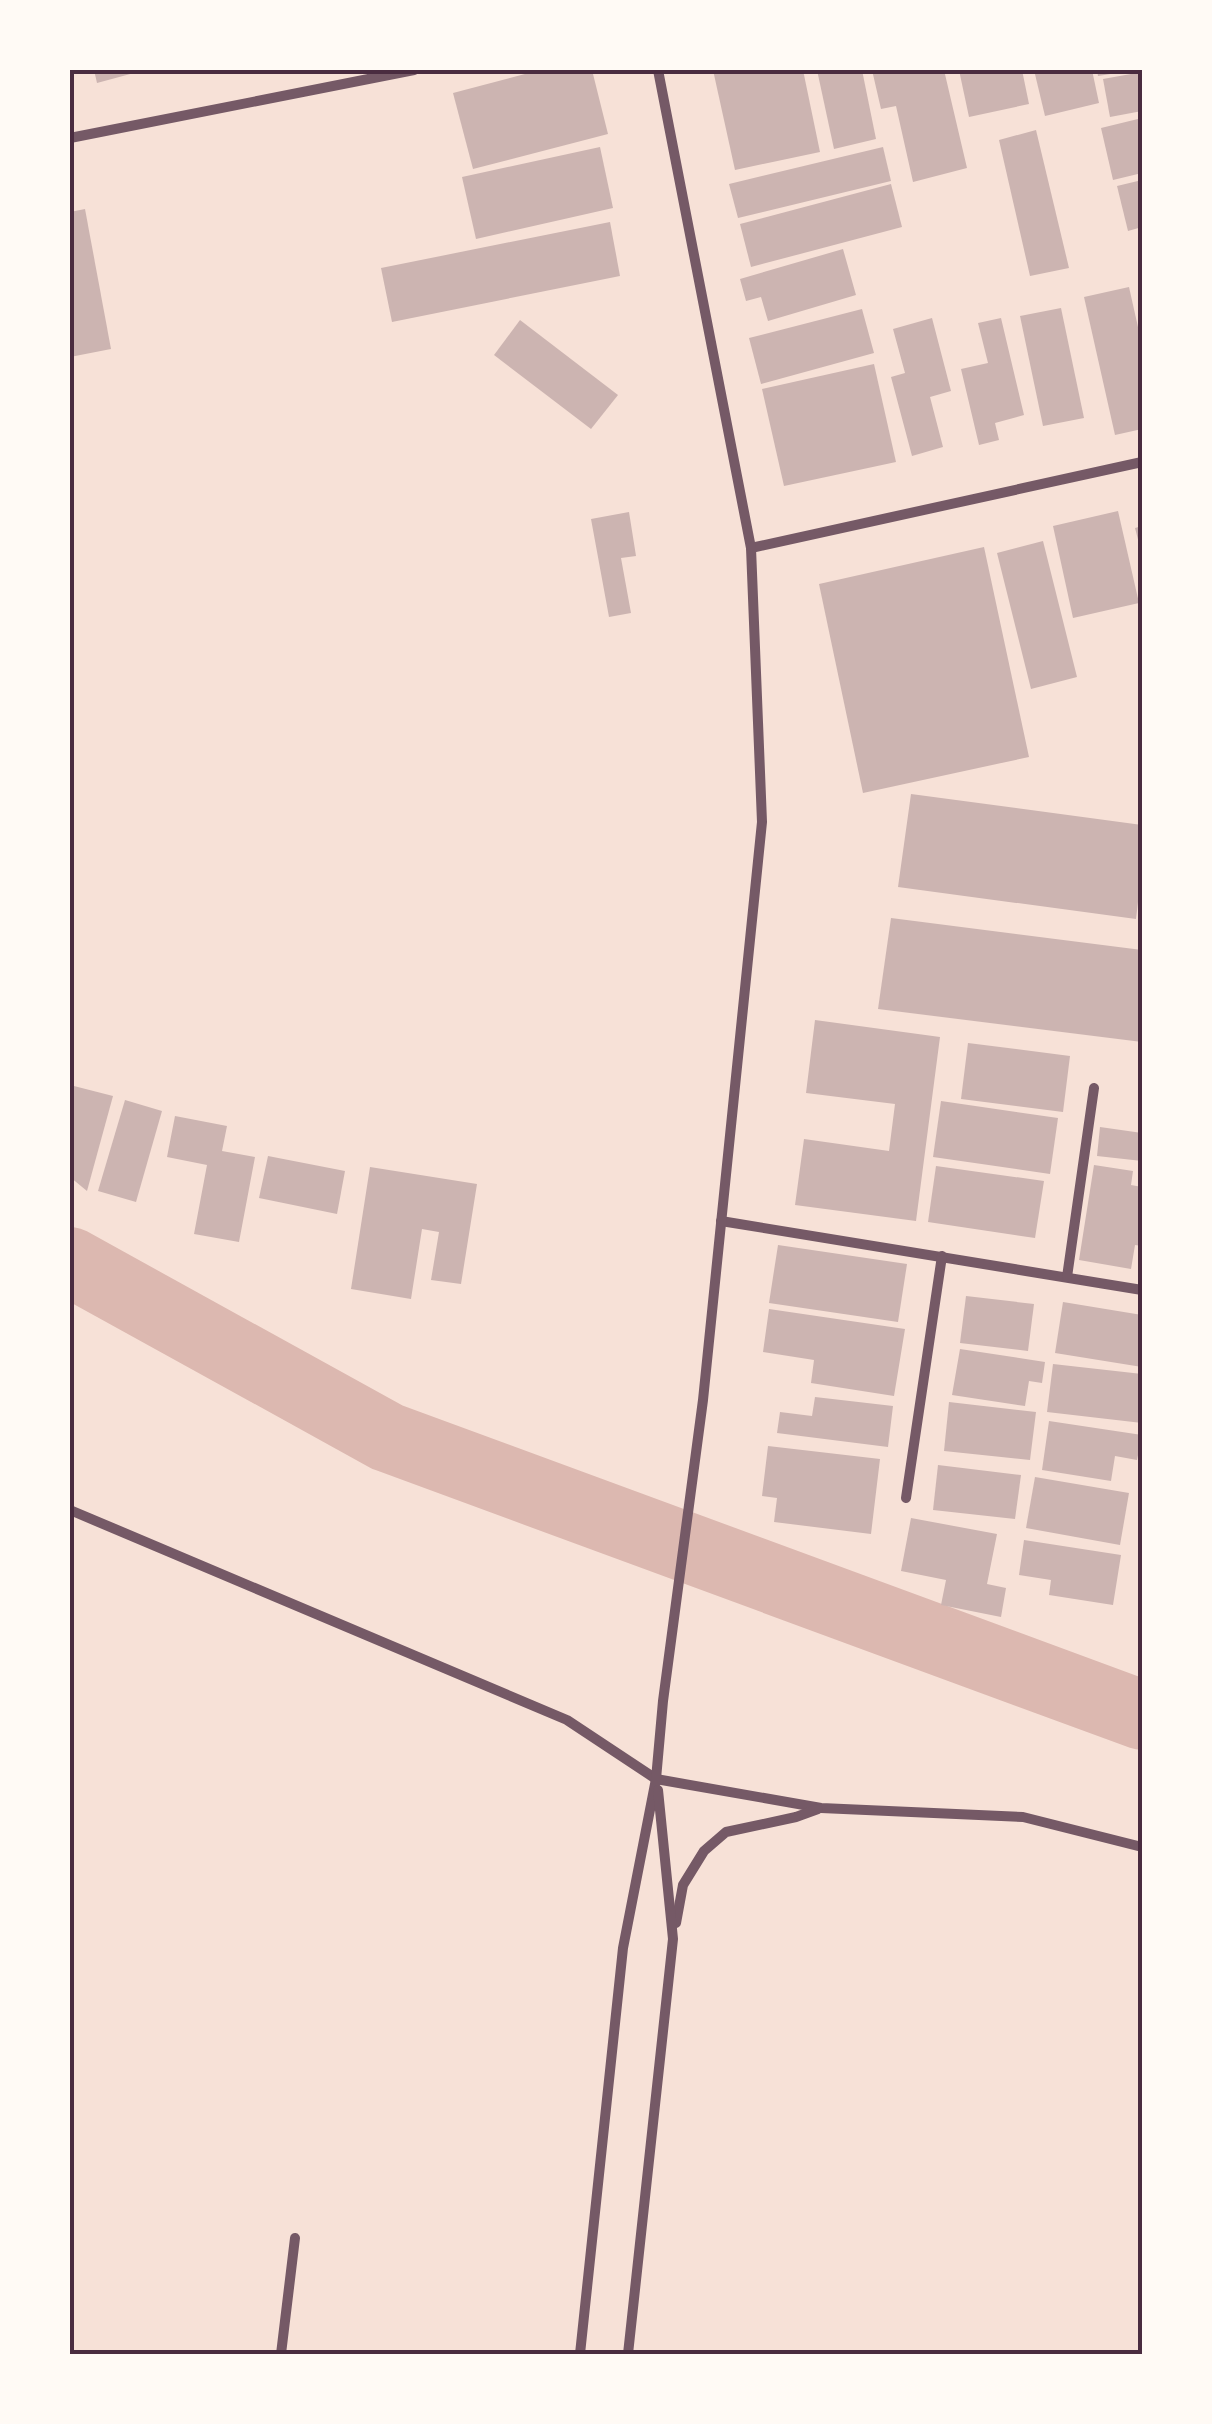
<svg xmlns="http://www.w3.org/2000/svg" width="1212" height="2424" font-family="'PT Sans Narrow',sans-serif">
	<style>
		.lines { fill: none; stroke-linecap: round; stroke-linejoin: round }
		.river { stroke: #dcb8b0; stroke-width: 70 }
		.building { fill: #ccb4b1 }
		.minor { stroke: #755966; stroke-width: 10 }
		.neatline { fill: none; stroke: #4a2c40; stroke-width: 4 }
	</style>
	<rect width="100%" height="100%" fill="#f7e1d7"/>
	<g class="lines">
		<path class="river" d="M70,1262L387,1437L1142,1715"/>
	</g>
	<g class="building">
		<path d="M94,70H133L134,73L97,83Z"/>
		<path d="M540,70H592L608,134L473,169L453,93Z"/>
		<path d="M713,70H803L820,152L735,170Z"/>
		<path d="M817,70H862L876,139L834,149Z"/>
		<path d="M872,70H944L967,168L913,182L896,106L881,109Z"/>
		<path d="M959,70H1022L1029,104L969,117Z"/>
		<path d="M1034,70H1092L1099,103L1045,116Z"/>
		<path d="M1097,70H1123V72L1098,76Z"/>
		<path d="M1142,72V111L1110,117L1103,79Z"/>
		<path d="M1142,118V173L1113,180L1101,128Z"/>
		<path d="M1036,130L1069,268L1030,276L999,140Z"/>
		<path d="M600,147L613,208L476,239L462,177Z"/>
		<path d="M883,147L891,181L738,218L729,184Z"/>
		<path d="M1142,180V227L1128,231L1117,186Z"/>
		<path d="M891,184L902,227L751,267L740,224Z"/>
		<path d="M85,209L111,349L70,357V212Z"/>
		<path d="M610,222L620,276L392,322L381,268Z"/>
		<path d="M843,249L856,295L768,321L761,297L746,301L740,279Z"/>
		<path d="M1129,287L1142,345V429L1115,435L1084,297Z"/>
		<path d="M1061,308L1084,418L1043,426L1020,316Z"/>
		<path d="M862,309L874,353L761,384L749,338Z"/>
		<path d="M932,318L951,391L930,397L943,447L912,456L891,377L905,373L893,329Z"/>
		<path d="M1001,318L1024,415L995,423L999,440L979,445L961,369L988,363L978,323Z"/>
		<path d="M520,320L618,395L591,429L494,355Z"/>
		<path d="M874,364L896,462L784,486L762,389Z"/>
		<path d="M1118,511L1139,603L1073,618L1053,526Z"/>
		<path d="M629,512L636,556L621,558L631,613L609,617L591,519Z"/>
		<path d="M1142,526V551H1141L1135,528Z"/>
		<path d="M1043,541L1077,677L1031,689L997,553Z"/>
		<path d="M984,547L1029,757L863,793L819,584Z"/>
		<path d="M911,794L1142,825V902H1138L1136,919L898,887Z"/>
		<path d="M891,918L1142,950V1042L878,1009Z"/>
		<path d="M815,1020L940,1037L916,1221L795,1205L804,1139L889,1151L895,1104L806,1093Z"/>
		<path d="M968,1043L1070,1056L1063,1112L961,1099Z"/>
		<path d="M70,1085L113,1096L87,1191L70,1177Z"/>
		<path d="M125,1100L162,1111L136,1202L98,1191Z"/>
		<path d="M941,1101L1058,1118L1050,1174L933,1157Z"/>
		<path d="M175,1116L227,1126L222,1151L255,1157L239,1242L194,1234L207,1165L167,1157Z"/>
		<path d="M1100,1127L1142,1133V1161L1097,1156Z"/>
		<path d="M268,1156L345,1171L337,1214L259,1198Z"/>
		<path d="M1094,1165L1133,1171L1131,1185L1142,1187V1246L1135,1245L1131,1269L1079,1260Z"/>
		<path d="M936,1166L1044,1181L1035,1238L928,1222Z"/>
		<path d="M370,1167L477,1184L461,1284L431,1280L439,1232L422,1229L411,1299L351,1289Z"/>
		<path d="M778,1245L907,1264L898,1322L769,1303Z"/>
		<path d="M966,1296L1034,1304L1028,1351L960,1343Z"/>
		<path d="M1063,1302L1142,1315V1367L1055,1353Z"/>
		<path d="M769,1309L905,1329L894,1396L811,1383L814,1360L763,1352Z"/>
		<path d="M960,1349L1045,1362L1042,1383L1029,1381L1025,1406L952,1395Z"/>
		<path d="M1053,1364L1142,1374V1423L1047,1412Z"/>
		<path d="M815,1397L893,1406L888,1447L777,1433L780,1412L812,1416Z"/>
		<path d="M949,1402L1036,1412L1030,1460L944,1451Z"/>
		<path d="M1049,1421L1142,1435L1137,1460L1115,1456L1111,1481L1042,1470Z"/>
		<path d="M768,1446L880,1459L871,1534L774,1522L777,1498L762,1496Z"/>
		<path d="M938,1465L1021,1475L1015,1519L933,1510Z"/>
		<path d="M1035,1477L1129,1493L1120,1545L1026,1528Z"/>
		<path d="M911,1518L997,1534L987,1584L1006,1588L1001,1617L941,1605L946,1580L901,1571Z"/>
		<path d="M1024,1540L1121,1555L1113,1605L1049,1595L1051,1580L1019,1575Z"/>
	</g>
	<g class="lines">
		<g class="minor">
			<path d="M70,138L414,70"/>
			<path d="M751,548L1142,462"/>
			<path d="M721,1221L1142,1290"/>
			<path d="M1067,1277L1094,1088"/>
			<path d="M906,1498L942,1256"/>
			<path d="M70,1510L567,1720L656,1779L821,1808L1023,1817L1142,1847"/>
			<path d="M676,1923L683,1885L704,1851L726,1832L796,1817L818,1809"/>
			<path d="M281,2354L295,2238"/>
			<path d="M580,2354L623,1948L656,1779L663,1701L703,1400L762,822L751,548L658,70"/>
			<path d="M628,2354L673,1939L658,1790"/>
		</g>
	</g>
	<rect width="1212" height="2424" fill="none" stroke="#fffaf5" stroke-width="145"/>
	<rect x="72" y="72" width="1068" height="2280" class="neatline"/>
</svg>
